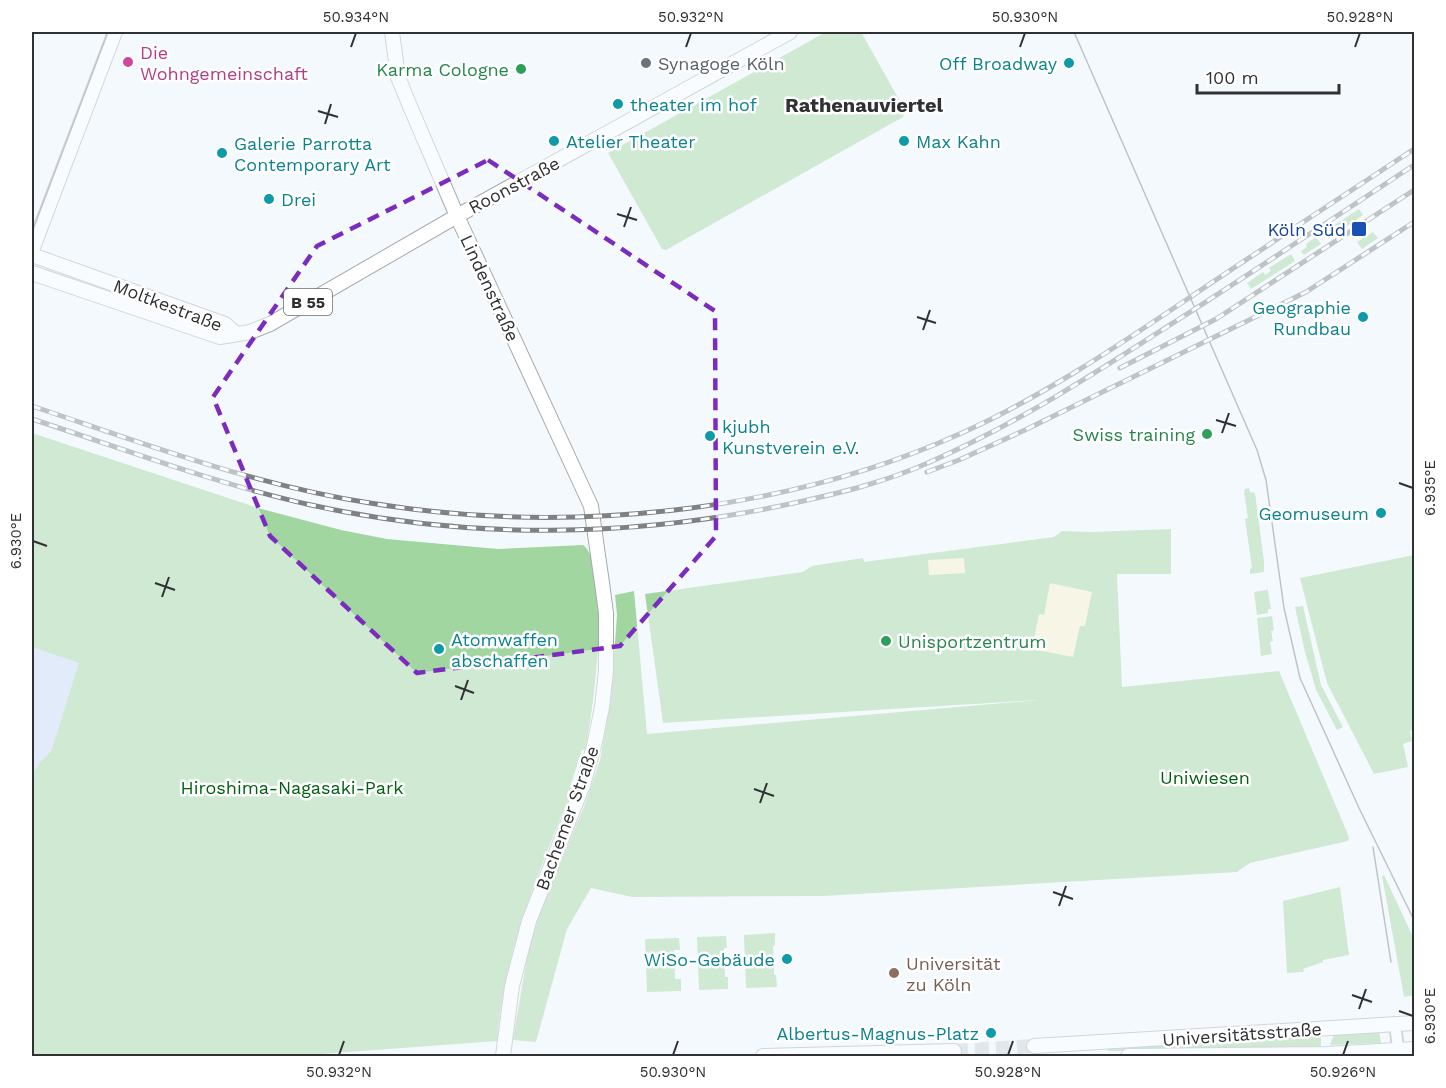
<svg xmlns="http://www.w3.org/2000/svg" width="1446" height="1088" font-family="'Work Sans',sans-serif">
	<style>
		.green { fill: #a2d6a1 }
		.sand { fill: #f9efc9 }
		.water { fill: #ccdaf6 }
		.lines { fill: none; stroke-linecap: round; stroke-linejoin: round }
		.major-tunnel { stroke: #cdd1d5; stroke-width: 14; stroke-dasharray: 14 7; stroke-linecap: butt }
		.minor-casing { stroke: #a6abaf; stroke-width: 14 }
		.major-casing { stroke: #a6abaf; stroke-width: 16 }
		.minor { stroke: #fff; stroke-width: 10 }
		.major { stroke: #fff; stroke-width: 14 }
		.tram { stroke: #7f8285; stroke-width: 1.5 }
		.rail-casing { stroke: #7f8285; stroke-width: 5 }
		.rail { stroke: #fff; stroke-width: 3; stroke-dasharray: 9; stroke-linecap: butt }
		.marked { fill: none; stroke: #7b2cbf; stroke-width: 4.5; stroke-dasharray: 12 8; stroke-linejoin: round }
		.ticks { fill: none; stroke: #303133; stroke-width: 2 }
		.hotel-dot { fill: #d1479c; stroke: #fff; stroke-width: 2 }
		.worship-dot { fill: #6b7280; stroke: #fff; stroke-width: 2 }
		.culture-dot { fill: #0f9aa8; stroke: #fff; stroke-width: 2 }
		.leisure-dot { fill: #2e9e5b; stroke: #fff; stroke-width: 2 }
		.transit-dot { fill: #1a4fb4; stroke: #fff; stroke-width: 2 }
		.education-dot { fill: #8d6e63; stroke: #fff; stroke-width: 2 }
		.labels { text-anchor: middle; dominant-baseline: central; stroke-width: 5; stroke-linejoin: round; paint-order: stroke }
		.shield { fill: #fff; stroke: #6e6f70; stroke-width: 1.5 }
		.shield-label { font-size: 16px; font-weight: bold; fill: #303133 }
		.hotel-label { font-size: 18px; fill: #b23c85; stroke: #fff; text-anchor: start }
		.worship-label { font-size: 18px; fill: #5b616d; stroke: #fff; text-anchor: start }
		.culture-label { font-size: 18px; fill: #0d838f; stroke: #fff; text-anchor: start }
		.leisure-label { font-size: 18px; fill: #27864d; stroke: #fff; text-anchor: end }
		.street-label { font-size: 18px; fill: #303133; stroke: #fff }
		.transit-label { font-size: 18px; fill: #164399; stroke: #fff; text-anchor: end }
		.park-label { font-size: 18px; fill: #036012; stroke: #fff }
		.education-label { font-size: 18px; fill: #785e54; stroke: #fff; text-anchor: start }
		.neighbourhood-label { font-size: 20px; font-weight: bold; fill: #303133; stroke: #fff }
		.neatline { fill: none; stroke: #303133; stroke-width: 2 }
		.ticks-label { font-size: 15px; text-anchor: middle; fill: #303133 }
	</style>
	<rect width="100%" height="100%" fill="#f4f9fe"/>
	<g class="green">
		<path d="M826,32H861L905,110L903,117L666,250L662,249L608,153Z"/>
		<path d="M1359,209L1363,215L1337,233L1333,226Z"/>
		<path d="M1373,232L1378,238L1362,249L1357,242Z"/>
		<path d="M1316,237L1321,244L1304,255L1301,251L1307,247L1306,244Z"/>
		<path d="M1291,254L1295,261L1251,289L1247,283L1263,272L1265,275L1271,271L1269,268Z"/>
		<path d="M46,269L221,330L220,332L45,270Z"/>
		<path d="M32,433L258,508L341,530L387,539L498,549L583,545C613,567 593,715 585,750H582L570,787L573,788C538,874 505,947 497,1041L294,1056H32Z"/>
		<path d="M1249,488L1250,492L1255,493L1264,561V572L1250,574V569L1252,568L1245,519L1248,518L1244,492L1245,489Z"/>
		<path d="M1171,529V574H1117L1122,687L1279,671L1349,837L1348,841L1250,863L1237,872L823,896L632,897L591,888L567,929L536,1042L513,1040L528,951L541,910L585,804L600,760L611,698L617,615L615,595L634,591L647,734L1038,700L663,723L645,594L803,572L812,566L863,558L864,562L1054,537L1062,531L1091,532Z"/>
		<path d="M1414,555V733V730L1410,731L1412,741L1403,744L1408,767L1374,774L1389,803L1327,683L1300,578Z"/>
		<path d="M1267,586L1271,609H1268V613L1257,615L1254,592L1267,590Z"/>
		<path d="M1303,606L1321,685L1343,727L1337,730L1316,690L1305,652L1295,607Z"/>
		<path d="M1272,616L1274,630L1271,631L1273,641L1270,642L1272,654L1261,656L1257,618Z"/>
		<path d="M1384,875L1414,939V995L1404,997L1382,876Z"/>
		<path d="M1340,887L1349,955L1323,960V962L1303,969L1304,972L1287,973L1283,901Z"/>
		<path d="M775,933V946H773L774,975H776L777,987L746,988L744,935Z"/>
		<path d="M726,936L727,948H724L725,977H728V989L699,990L697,937Z"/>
		<path d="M679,938L680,950H674L675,979H681V991L647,992L645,939Z"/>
		<path d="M1379,1031L1381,1043L1330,1045L1334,1034Z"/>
		<path d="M1321,1034V1046L1215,1051H1108L1107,1048Z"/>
	</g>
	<g class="sand">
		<path d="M964,558L965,573L929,575L928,560Z"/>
		<path d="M1050,583L1092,592L1085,626H1080L1073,657L1032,649L1039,614L1044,615Z"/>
	</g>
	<path class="water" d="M32,647L79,663L51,752L41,761L32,775Z"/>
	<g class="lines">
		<path class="major-tunnel" d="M954,1051L1034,1046"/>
		<g class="minor-casing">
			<path id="minor" d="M1395,1024L1399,1056"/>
		</g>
		<g class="major-casing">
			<g id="major">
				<path d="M392,32L398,77L409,104L457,216L591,506L602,583L606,613V671L602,707L594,746L583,785L529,921L512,986L503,1056"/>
				<path d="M32,250L115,32"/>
				<path d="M32,255L225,324L236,334"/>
				<path d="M32,273L220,337L250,332L270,324L457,216L790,32"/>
				<path d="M1034,1046L1414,1023"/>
				<path d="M763,1056L954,1051"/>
				<path d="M1128,1056L1327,1054L1414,1049"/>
			</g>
		</g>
		<use href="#minor" class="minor"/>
		<use href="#major" class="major"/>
		<g class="tram">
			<path d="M1074,32L1257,450L1266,480L1284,608L1300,678L1359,808L1414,920"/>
			<path d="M32,232L108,32"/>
			<path d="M1373,847L1391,962"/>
		</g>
		<g class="rail-casing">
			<g id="rail">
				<path d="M1120,368L1216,319L1414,190"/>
				<path d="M32,406C142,443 254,485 370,503C564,535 784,514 964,432C1041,397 1113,349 1183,302C1260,250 1337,200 1414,149"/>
				<path d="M32,419C124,449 216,484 311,505C469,540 635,538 794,503C840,493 886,482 930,462C1020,422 1094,374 1176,321C1256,270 1335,217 1414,165"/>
				<path d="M927,472L959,460L1025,430L1306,292L1414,222"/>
			</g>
		</g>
		<use href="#rail" class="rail"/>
	</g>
	<path d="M0 0H1446V1088H0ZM488,160L715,311L716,536L620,646L417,673L270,536L213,397L317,246Z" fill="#f4f9fe" fill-opacity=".55" fill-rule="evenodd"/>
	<path class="marked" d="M488,160L715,311L716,536L620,646L417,673L270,536L213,397L317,246Z"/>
	<path class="ticks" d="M351,47L356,33M686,47L691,33M1020,47L1025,33M1355,47L1360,33M318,111L338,117M325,124L331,104M617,214L637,220M624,227L631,207M917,317L936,323M923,330L930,310M1216,420L1236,426M1222,433L1229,413M1399,483L1413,488M33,541L47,546M155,583L175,590M162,597L169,577M455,686L474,693M461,700L468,680M754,789L774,796M760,803L767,783M1053,892L1073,899M1059,906L1066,886M1352,995L1372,1002M1359,1009L1366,989M1399,1011L1413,1016M339,1055L344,1041M673,1055L678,1041M1008,1055L1013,1041M1343,1055L1348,1041"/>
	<circle class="hotel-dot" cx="128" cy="62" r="6"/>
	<circle class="worship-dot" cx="646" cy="63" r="6"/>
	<g class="culture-dot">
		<circle cx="1069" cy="63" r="6"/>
		<circle cx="618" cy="104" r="6"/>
		<circle cx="554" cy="141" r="6"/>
		<circle cx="904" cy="141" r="6"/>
		<circle cx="222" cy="153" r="6"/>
		<circle cx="269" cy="199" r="6"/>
		<circle cx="1363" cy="317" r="6"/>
		<circle cx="710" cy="436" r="6"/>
		<circle cx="1381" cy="513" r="6"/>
		<circle cx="439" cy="649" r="6"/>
		<circle cx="787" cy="959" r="6"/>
		<circle cx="991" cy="1033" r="6"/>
	</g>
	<g class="leisure-dot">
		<circle cx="521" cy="69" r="6"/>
		<circle cx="1207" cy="434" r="6"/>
		<circle cx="886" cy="641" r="6"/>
	</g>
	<rect class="transit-dot" x="1351" y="221" width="16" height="16" rx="3"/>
	<circle class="education-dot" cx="894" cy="973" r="6"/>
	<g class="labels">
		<rect class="shield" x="284" y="289" width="48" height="26" rx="4.5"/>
		<g class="shield-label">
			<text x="308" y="302">B 55</text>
		</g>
		<g class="hotel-label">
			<text x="140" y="52">Die<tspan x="140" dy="21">Wohngemeinschaft</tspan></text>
		</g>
		<g class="worship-label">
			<text x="658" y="63">Synagoge Köln</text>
		</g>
		<g class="culture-label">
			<text x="1057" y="63" text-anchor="end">Off Broadway</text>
			<text x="630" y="104">theater im hof</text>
			<text x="566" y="141">Atelier Theater</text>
			<text x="916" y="141">Max Kahn</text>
			<text x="234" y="143">Galerie Parrotta<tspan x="234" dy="21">Contemporary Art</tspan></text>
			<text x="281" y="199">Drei</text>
			<text x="1351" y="307" text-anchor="end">Geographie<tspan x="1351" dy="21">Rundbau</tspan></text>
			<text x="722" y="426">kjubh<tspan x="722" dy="21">Kunstverein e.V.</tspan></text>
			<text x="1369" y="513" text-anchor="end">Geomuseum</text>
			<text x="451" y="639">Atomwaffen<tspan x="451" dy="21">abschaffen</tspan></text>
			<text x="775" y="959" text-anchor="end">WiSo-Gebäude</text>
			<text x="979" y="1033" text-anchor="end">Albertus-Magnus-Platz</text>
		</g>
		<g class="leisure-label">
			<text x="509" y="69">Karma Cologne</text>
			<text x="1195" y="434">Swiss training</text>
			<text x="898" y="641" text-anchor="start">Unisportzentrum</text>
		</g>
		<g class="street-label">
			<text transform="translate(514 185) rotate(-28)">Roonstraße</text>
			<text transform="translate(490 288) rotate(65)">Lindenstraße</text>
			<text transform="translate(168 305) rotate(21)">Moltkestraße</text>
			<text transform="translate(567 818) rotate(-70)">Bachemer Straße</text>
			<text transform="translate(1242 1034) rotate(-4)">Universitätsstraße</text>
		</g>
		<g class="transit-label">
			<text x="1346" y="229">Köln Süd</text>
		</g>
		<g class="park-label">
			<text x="1205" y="777">Uniwiesen</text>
			<text x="292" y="787">Hiroshima-Nagasaki-Park</text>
		</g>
		<g class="education-label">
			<text x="906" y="963">Universität<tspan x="906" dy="21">zu Köln</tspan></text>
		</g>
		<g class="neighbourhood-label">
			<text x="864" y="105">Rathenauviertel</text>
		</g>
	</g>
	<rect width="1446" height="1088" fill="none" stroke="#ffffff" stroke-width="66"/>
	<path d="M1197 84v9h142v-9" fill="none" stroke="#303133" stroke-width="3"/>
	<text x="1206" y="84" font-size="18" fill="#303133" stroke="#ffffff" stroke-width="4.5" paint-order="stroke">100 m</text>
	<rect x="33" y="33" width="1380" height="1022" class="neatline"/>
	<g class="ticks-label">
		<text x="356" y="22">50.934°N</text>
		<text x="691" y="22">50.932°N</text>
		<text x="1025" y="22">50.930°N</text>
		<text x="1360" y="22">50.928°N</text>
		<text transform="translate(1430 488) rotate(-90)" y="5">6.935°E</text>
		<text transform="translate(16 541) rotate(-90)" y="5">6.930°E</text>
		<text transform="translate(1430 1016) rotate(-90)" y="5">6.930°E</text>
		<text x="339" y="1077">50.932°N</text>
		<text x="673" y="1077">50.930°N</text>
		<text x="1008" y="1077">50.928°N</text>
		<text x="1343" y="1077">50.926°N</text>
	</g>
</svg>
